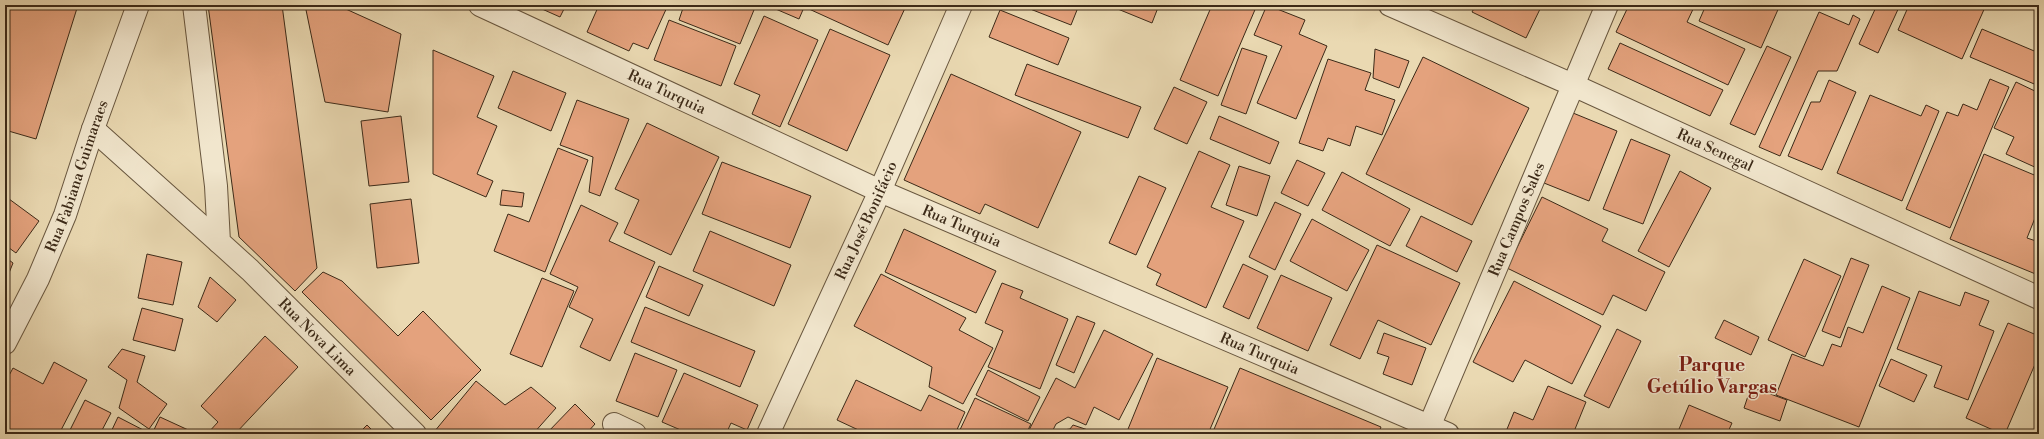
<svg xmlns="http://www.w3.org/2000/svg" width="2044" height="439" font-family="'Libre Bodoni',serif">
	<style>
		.building { fill: #e4a27d; stroke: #3c2a18 }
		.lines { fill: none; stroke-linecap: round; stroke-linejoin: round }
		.minor-casing { stroke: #68563e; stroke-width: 24 }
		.minor { stroke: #f1e6cd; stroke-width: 22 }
		.labels { text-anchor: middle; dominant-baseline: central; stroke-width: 3; stroke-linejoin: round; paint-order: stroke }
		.street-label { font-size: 15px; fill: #3c2a18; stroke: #f1e6cd }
		.district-label { font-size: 19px; font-weight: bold; fill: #7a1f14; stroke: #f1e6cd }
	</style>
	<rect width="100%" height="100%" fill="#ead9b2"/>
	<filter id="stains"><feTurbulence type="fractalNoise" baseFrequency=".005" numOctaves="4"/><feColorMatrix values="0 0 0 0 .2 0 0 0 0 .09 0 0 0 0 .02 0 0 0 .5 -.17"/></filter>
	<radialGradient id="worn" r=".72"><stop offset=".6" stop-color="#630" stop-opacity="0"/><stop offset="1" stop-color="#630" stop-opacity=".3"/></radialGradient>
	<g class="building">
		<path d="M5,5H78L36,139L5,130Z"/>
		<path d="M208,5H282L317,268L295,291L239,237Z"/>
		<path d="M305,5H337L401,34L388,112L325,102Z"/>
		<path d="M533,5H566L560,17Z"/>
		<path d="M599,5H668L648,49L633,43L629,51L587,32Z"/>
		<path d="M684,5H756L740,44L679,20Z"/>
		<path d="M772,5H805L799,19L771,7Z"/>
		<path d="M811,5H904L906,6L888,45L809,9Z"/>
		<path d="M1020,5H1079L1071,25Z"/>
		<path d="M1108,5H1159L1152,23Z"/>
		<path d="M1212,5H1257L1218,96L1180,80Z"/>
		<path d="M1267,5L1305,20L1299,34L1327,46L1296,119L1257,103L1282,46L1254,35Z"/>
		<path d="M1476,5H1542L1526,38L1472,12Z"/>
		<path d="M1629,5H1695L1687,22L1745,49L1728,85L1616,32Z"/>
		<path d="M1706,5H1780L1761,48L1699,21Z"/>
		<path d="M1877,5H1900L1878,53L1859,44Z"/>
		<path d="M1909,5H1986L1962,59L1898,30Z"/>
		<path d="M1000,10L1069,38L1058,65L989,37Z"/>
		<path d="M1819,12L1849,25L1853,15L1860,19L1837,71H1818L1780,156L1759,147Z"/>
		<path d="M764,16L818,40L780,127L752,114L760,95L734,84Z"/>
		<path d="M669,20L736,46L721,86L654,60Z"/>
		<path d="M830,29L890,55L847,151L788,124Z"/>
		<path d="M1982,29L2039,53V86L1970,57Z"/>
		<path d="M1620,43L1723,90L1710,116L1608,69Z"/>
		<path d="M1767,46L1791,57L1755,135L1730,124Z"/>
		<path d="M1242,48L1267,56L1246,114L1221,105Z"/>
		<path d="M1375,49L1409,61L1399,88L1373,78Z"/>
		<path d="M433,50L494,76L477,117L497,126L477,174L493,181L486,197L433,174Z"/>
		<path d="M1423,57L1529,108L1472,225L1366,174Z"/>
		<path d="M1328,59L1371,73L1365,90L1395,100L1382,135L1356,126L1350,146L1328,138L1323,151L1299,143Z"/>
		<path d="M1027,64L1141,107L1128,138L1015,95Z"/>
		<path d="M513,71L566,93L551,131L498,108Z"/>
		<path d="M951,74L1081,132L1038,228L985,204L980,214L904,180Z"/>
		<path d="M1990,79L2009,87L1950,228L1906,209L1947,112L1958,116L1963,104L1977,110Z"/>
		<path d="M1829,80L1856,92L1822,170L1788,156L1811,102H1820Z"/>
		<path d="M2016,82L2039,93V169L2006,154L2014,137L1994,128Z"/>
		<path d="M1174,87L1207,102L1187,144L1154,129Z"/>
		<path d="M1870,95L1921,116L1926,105L1939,111L1902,201L1837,173Z"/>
		<path d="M577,100L629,119L600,196L589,192L593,157L560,145Z"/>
		<path d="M1573,113L1617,131L1589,201L1544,183Z"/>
		<path d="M401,116L409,182L369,186L361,121Z"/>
		<path d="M1219,116L1279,142L1270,164L1210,139Z"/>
		<path d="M647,123L719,157L671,255L624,233L639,200L615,189Z"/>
		<path d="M1631,139L1670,155L1643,224L1603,209Z"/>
		<path d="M558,148L588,160L545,272L494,251L508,214L529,222Z"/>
		<path d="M1199,151L1230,165L1211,207L1244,221L1206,308L1156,285L1161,274L1147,267Z"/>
		<path d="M1984,154L2039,177V208L2027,238L2039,242L2038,275L1950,239Z"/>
		<path d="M1297,160L1325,173L1308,206L1281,193Z"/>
		<path d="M722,162L811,196L790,248L702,214Z"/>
		<path d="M1239,166L1270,176L1257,216L1226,205Z"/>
		<path d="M1680,171L1711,188L1669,267L1638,251Z"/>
		<path d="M1342,172L1410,209L1390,246L1322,210Z"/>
		<path d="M1139,176L1166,188L1136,255L1109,243Z"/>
		<path d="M502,190L524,193L522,207L500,205Z"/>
		<path d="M5,196L39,221L16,253L5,245Z"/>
		<path d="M1542,197L1608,229L1602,241L1665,272L1646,311L1613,295L1603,315L1507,268Z"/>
		<path d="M411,199L419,263L377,268L370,204Z"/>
		<path d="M1275,202L1301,214L1275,270L1249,257Z"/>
		<path d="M581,205L618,223L609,241L655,262L610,361L580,347L593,319L569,307L578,287L550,274Z"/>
		<path d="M1421,216L1472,241L1457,272L1406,246Z"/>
		<path d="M1312,219L1369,250L1347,291L1290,261Z"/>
		<path d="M904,229L996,271L976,313L885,272Z"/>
		<path d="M710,231L791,265L774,306L693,271Z"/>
		<path d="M1377,245L1460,283L1431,345L1378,320L1360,359L1330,345Z"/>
		<path d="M147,254L182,262L173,305L138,298Z"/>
		<path d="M5,257L13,263L5,283Z"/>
		<path d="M1851,258L1869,265L1840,338L1822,331Z"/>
		<path d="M1804,259L1841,276L1805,357L1768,340Z"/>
		<path d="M1243,264L1268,276L1249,319L1223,307Z"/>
		<path d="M659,266L703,285L689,316L646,297Z"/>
		<path d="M323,272L342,281L398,336L423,311L481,370L431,420L302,292Z"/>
		<path d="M881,274L966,318L959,330L993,348L963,404L929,387L932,367L854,326Z"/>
		<path d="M1281,275L1332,298L1308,351L1257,328Z"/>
		<path d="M210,277L236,300L217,322L198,307Z"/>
		<path d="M542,278L574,291L542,367L510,354Z"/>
		<path d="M1514,281L1601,326L1572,384L1525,360L1513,382L1473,362Z"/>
		<path d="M1002,283L1023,291L1020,298L1068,319L1040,389L988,367L1003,331L985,323Z"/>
		<path d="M1882,286L1910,298L1859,427L1776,395L1792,354L1823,366L1832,344L1841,347L1848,327L1863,333Z"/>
		<path d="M1919,291L1960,306L1965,292L1989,301L1979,325L1994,331L1968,400L1934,387L1942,366L1897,349Z"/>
		<path d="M645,307L755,351L740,387L631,342Z"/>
		<path d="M142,308L183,319L175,351L133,340Z"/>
		<path d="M1077,316L1095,323L1074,373L1056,365Z"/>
		<path d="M1724,320L1759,337L1751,355L1715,338Z"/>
		<path d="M2008,323L2039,336V355L2005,434H2002L1966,418Z"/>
		<path d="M1617,329L1641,341L1609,408L1584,396Z"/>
		<path d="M1104,330L1153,354L1119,420L1094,407L1086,425L1068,417L1056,424L1051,434H1027L1056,378L1075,388Z"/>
		<path d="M1384,333L1426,348L1412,385L1383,374L1389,357L1377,353Z"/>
		<path d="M265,336L298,367L235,434H207L218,422L201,406Z"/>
		<path d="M122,349L145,356L137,382L167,404L149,429L119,408L127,380L108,367Z"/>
		<path d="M635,353L677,370L658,417L616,401Z"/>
		<path d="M1157,358L1228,387L1208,434H1126Z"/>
		<path d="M1891,359L1927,375L1914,402L1879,386Z"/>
		<path d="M54,362L87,380L59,434H5V383L13,368L43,384Z"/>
		<path d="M1240,368L1381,427L1378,434H1212Z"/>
		<path d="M988,370L1040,397L1028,421L976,395Z"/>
		<path d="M684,373L758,405L747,430L731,423L726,434H690L662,422Z"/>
		<path d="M856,380L921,411L929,395L965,412L955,434H867L837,420Z"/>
		<path d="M476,381L505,405L531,387L556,408L533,434H436L434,432Z"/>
		<path d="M1548,386L1586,402L1573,434H1505L1514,412L1533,420Z"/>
		<path d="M1751,387L1787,400L1780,421L1744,408Z"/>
		<path d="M975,398L1031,424L1026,434H958Z"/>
		<path d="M85,400L111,413L100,434H68Z"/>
		<path d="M575,404L595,424L586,434H546Z"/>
		<path d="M1689,405L1732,423L1727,434H1677Z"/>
		<path d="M118,417L149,433V434H110Z"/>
		<path d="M160,417L197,434H152Z"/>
		<path d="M367,425L376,434H358Z"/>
		<path d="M1073,425L1100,434H1058L1063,430L1070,429Z"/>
	</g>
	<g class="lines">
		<g class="minor-casing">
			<g id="minor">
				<path id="s1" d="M194,5L216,186L219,242L250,270L415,434"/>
				<path id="s2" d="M480,5L880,191L1448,434"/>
				<path id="s3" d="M1390,5L1573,85L2039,298"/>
				<path d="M93,129L219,242"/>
				<path id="s4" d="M5,343L38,279L65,215L93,129L138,5"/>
				<path d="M614,424L635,434"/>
				<path id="s5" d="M768,434L880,191L961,5"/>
				<path id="s6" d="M1426,434L1607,5"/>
			</g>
		</g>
		<use href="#minor" class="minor"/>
	</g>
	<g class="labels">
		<g class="street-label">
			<text stroke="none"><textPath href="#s2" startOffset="206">Rua Turquia</textPath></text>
			<text stroke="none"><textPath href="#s3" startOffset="356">Rua Senegal</textPath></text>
			<text stroke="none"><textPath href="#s4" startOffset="182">Rua Fabiana Guimaraes</textPath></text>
			<text stroke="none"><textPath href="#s5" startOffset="235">Rua José Bonifácio</textPath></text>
			<text stroke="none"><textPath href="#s6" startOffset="233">Rua Campos Sales</textPath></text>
			<text stroke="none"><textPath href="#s2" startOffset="530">Rua Turquia</textPath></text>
			<text stroke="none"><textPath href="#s1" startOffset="375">Rua Nova Lima</textPath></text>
			<text stroke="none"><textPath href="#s2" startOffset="854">Rua Turquia</textPath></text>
		</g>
		<g class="district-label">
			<text x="1712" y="365">Parque<tspan x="1712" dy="22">Getúlio Vargas</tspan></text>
		</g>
	</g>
	<rect width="2044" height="439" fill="none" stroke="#ead9b2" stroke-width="20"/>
	<rect x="6" y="6" width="2032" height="427" fill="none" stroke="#3c2a18" stroke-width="2"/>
	<rect x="10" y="10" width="2024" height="419" fill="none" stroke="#3c2a18"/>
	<rect width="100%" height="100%" filter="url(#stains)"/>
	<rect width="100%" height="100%" fill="url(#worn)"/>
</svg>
